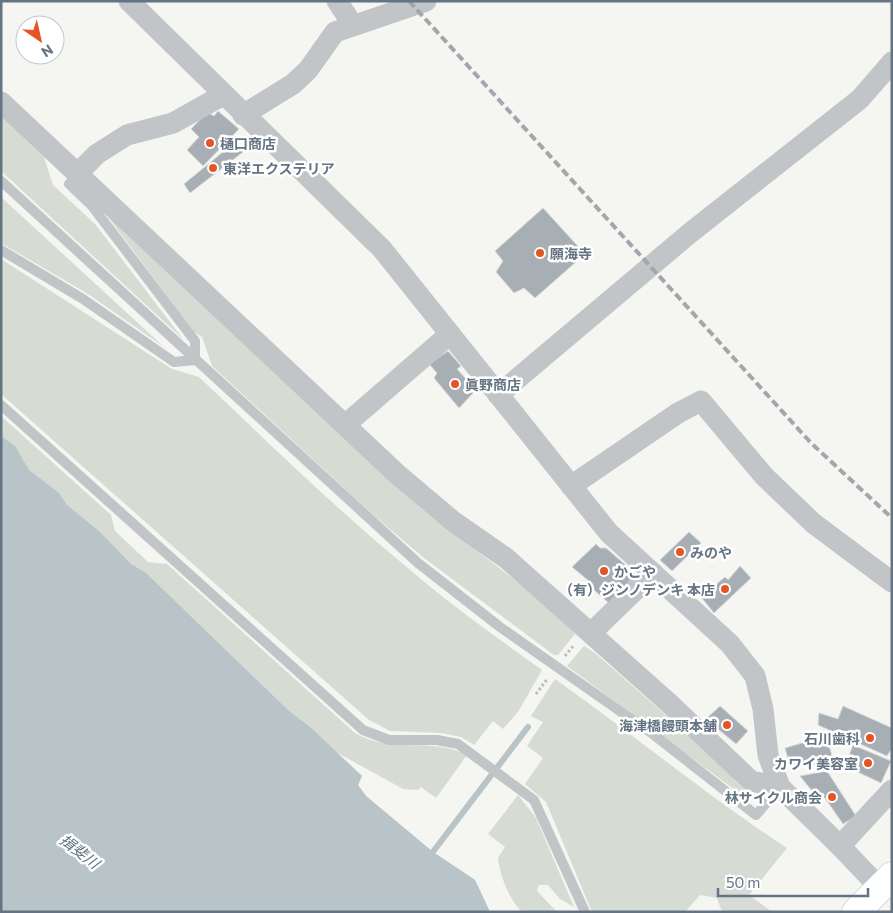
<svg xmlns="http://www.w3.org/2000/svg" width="893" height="913" font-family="Commissioner,'Noto Sans JP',sans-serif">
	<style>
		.green { fill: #d6dcd3 }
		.water { fill: #b8c4c8 }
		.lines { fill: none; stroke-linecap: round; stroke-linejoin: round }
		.stream { stroke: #b8c4c8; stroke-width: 6 }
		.building { fill: #a7afb5; stroke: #d7d7d4 }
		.primary-casing { stroke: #b4b8bc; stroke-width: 29 }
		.path { stroke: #bbbdbf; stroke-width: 3; stroke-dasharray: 2.5 2.5; stroke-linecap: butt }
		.service { stroke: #c1c5c8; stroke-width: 10 }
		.minor { stroke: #c1c5c8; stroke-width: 21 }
		.primary { stroke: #fff; stroke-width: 28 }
		.rail { stroke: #a1a7ad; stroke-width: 4; stroke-dasharray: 8 4; stroke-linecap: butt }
		.poi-dot { fill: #e35524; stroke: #fff; stroke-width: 2 }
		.labels { text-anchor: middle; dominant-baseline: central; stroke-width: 5; stroke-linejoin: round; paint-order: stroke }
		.poi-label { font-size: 14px; font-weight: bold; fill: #647483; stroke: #fff; text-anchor: start }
		.water-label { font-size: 15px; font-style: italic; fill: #607780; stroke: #fff }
	</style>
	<rect width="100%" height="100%" fill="#f5f5f2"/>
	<g class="green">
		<path d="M1,116L44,157L53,185L95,224L183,339L1,171Z"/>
		<path d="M1,197L164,347L88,294L1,243Z"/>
		<path d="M102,209L421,508L559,614L575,634L558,655H554L424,558L371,513L212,366L202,337L194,332Z"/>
		<path d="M1,259L172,369L199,377C268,442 336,509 409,569C451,605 497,638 542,670L518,712L503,729L493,721L474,745L461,737L442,733L390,731L369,720L1,394Z"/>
		<path d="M1,416L111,515L115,531L148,562L167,564L355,733C394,755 430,736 467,755L436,798L421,787L418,790L403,789L336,752L362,776L358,785L366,796L433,852L475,880L490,912L1,460Z"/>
		<path d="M584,646L595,653L724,766L735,781L755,799L746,798L567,666Z"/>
		<path d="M555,679C633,734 707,796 787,848L749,895L772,912H722L717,898L700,895L685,912H592L546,802L525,784L543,758L527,746L543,722L531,716Z"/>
		<path d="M518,795L536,818L574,907L560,899L548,885H539L537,891L557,912H522C509,899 500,876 498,858L505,847L488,834Z"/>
	</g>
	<path class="water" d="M1,436L15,446L29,470L59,493L67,505L100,532L131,564L146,573L289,711L309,726L362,776L358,785L366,796L433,852L475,880L490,912H1Z"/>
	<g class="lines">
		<path class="stream" d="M429,857L528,727"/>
	</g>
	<g class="building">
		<path d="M218,111L239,129L203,166L187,150L199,137L191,129L207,112L214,116Z"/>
		<path d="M235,142L243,152L190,193L184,184Z"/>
		<path d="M543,208L585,254L535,298L524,288L514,293L496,272L503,261L495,251Z"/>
		<path d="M448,351L461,366L457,369L476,390L459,408L434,378L437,373L429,364Z"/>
		<path d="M689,532L701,543L672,571L660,560Z"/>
		<path d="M596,544L600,548H606L636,574L609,603L587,584L589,581L572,567Z"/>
		<path d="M740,566L751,578L714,613L701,597L725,577L728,580Z"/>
		<path d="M720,706L748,731L736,744L706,719Z"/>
		<path d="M843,706L892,728V748L887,756L818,725L819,713L838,719Z"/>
		<path d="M826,736L833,759L791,769L785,748Z"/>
		<path d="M853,745L891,761L881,783L845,766Z"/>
		<path d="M827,771L856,816L843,824L825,798L817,797L800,776Z"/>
	</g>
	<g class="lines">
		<g class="primary-casing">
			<path id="primary" d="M856,912L892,876"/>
		</g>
		<g class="path">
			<path d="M565,656L574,645"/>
			<path d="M536,694L548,678"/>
		</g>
		<g class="service">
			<path d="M1,181L418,563L500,627L654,735L756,815L780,787"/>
			<path d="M1,250L83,299L174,362L195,360V341L92,206L69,184L78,173"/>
			<path d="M1,405L363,730L389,740H437L458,744L534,800L585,912"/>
		</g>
		<g class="minor">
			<path d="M129,1L382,249L609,533L730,644L755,676L763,709L768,755L780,787L840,846L880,888"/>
			<path d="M337,1L353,25"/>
			<path d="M1,102L397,474L454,522L506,558L670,704L751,781L780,787"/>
			<path d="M243,115L293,84L308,70L335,32L426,1"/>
			<path d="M78,173L97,154L127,135L173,123L223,95"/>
			<path d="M498,395L690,233L860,99L892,62"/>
			<path d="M345,425L450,334"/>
			<path d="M571,486L678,413L701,401L764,476L813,523L892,582"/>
			<path d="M591,633L653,573"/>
			<path d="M840,846L892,790"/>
		</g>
		<use href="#primary" class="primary"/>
		<path class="rail" d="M409,1L811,443L892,518"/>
	</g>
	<g class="poi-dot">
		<circle cx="210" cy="143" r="5"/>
		<circle cx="213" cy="168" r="5"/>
		<circle cx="540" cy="253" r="5"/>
		<circle cx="455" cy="384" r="5"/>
		<circle cx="680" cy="552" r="5"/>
		<circle cx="604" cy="571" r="5"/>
		<circle cx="725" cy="589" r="5"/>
		<circle cx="727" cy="725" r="5"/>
		<circle cx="870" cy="738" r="5"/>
		<circle cx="868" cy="763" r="5"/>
		<circle cx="832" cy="797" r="5"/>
	</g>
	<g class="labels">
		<g class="poi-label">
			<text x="220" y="143">樋口商店</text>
			<text x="223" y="168">東洋エクステリア</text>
			<text x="550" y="253">願海寺</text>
			<text x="465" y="384">眞野商店</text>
			<text x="690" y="552">みのや</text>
			<text x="614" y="571">かごや</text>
			<text x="715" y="589" text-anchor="end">（有）ジンノデンキ 本店</text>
			<text x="717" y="725" text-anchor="end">海津橋饅頭本舗</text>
			<text x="860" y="738" text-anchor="end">石川歯科</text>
			<text x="858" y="763" text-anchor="end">カワイ美容室</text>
			<text x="822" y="797" text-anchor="end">林サイクル商会</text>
		</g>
		<g class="water-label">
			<text transform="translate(80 851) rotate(38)">揖斐川</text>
		</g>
	</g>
	<rect width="893" height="913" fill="none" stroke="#647483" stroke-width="5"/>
	<g transform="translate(40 40) rotate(146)"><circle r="24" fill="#ffffff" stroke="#c1c7cd"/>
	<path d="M0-4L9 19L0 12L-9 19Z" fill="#e35524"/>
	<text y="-8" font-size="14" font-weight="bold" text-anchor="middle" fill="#647483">N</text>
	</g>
	<path d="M718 888v8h150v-8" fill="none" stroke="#647483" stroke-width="2.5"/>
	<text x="726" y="888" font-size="15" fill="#647483" stroke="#ffffff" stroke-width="4" paint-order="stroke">50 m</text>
</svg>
